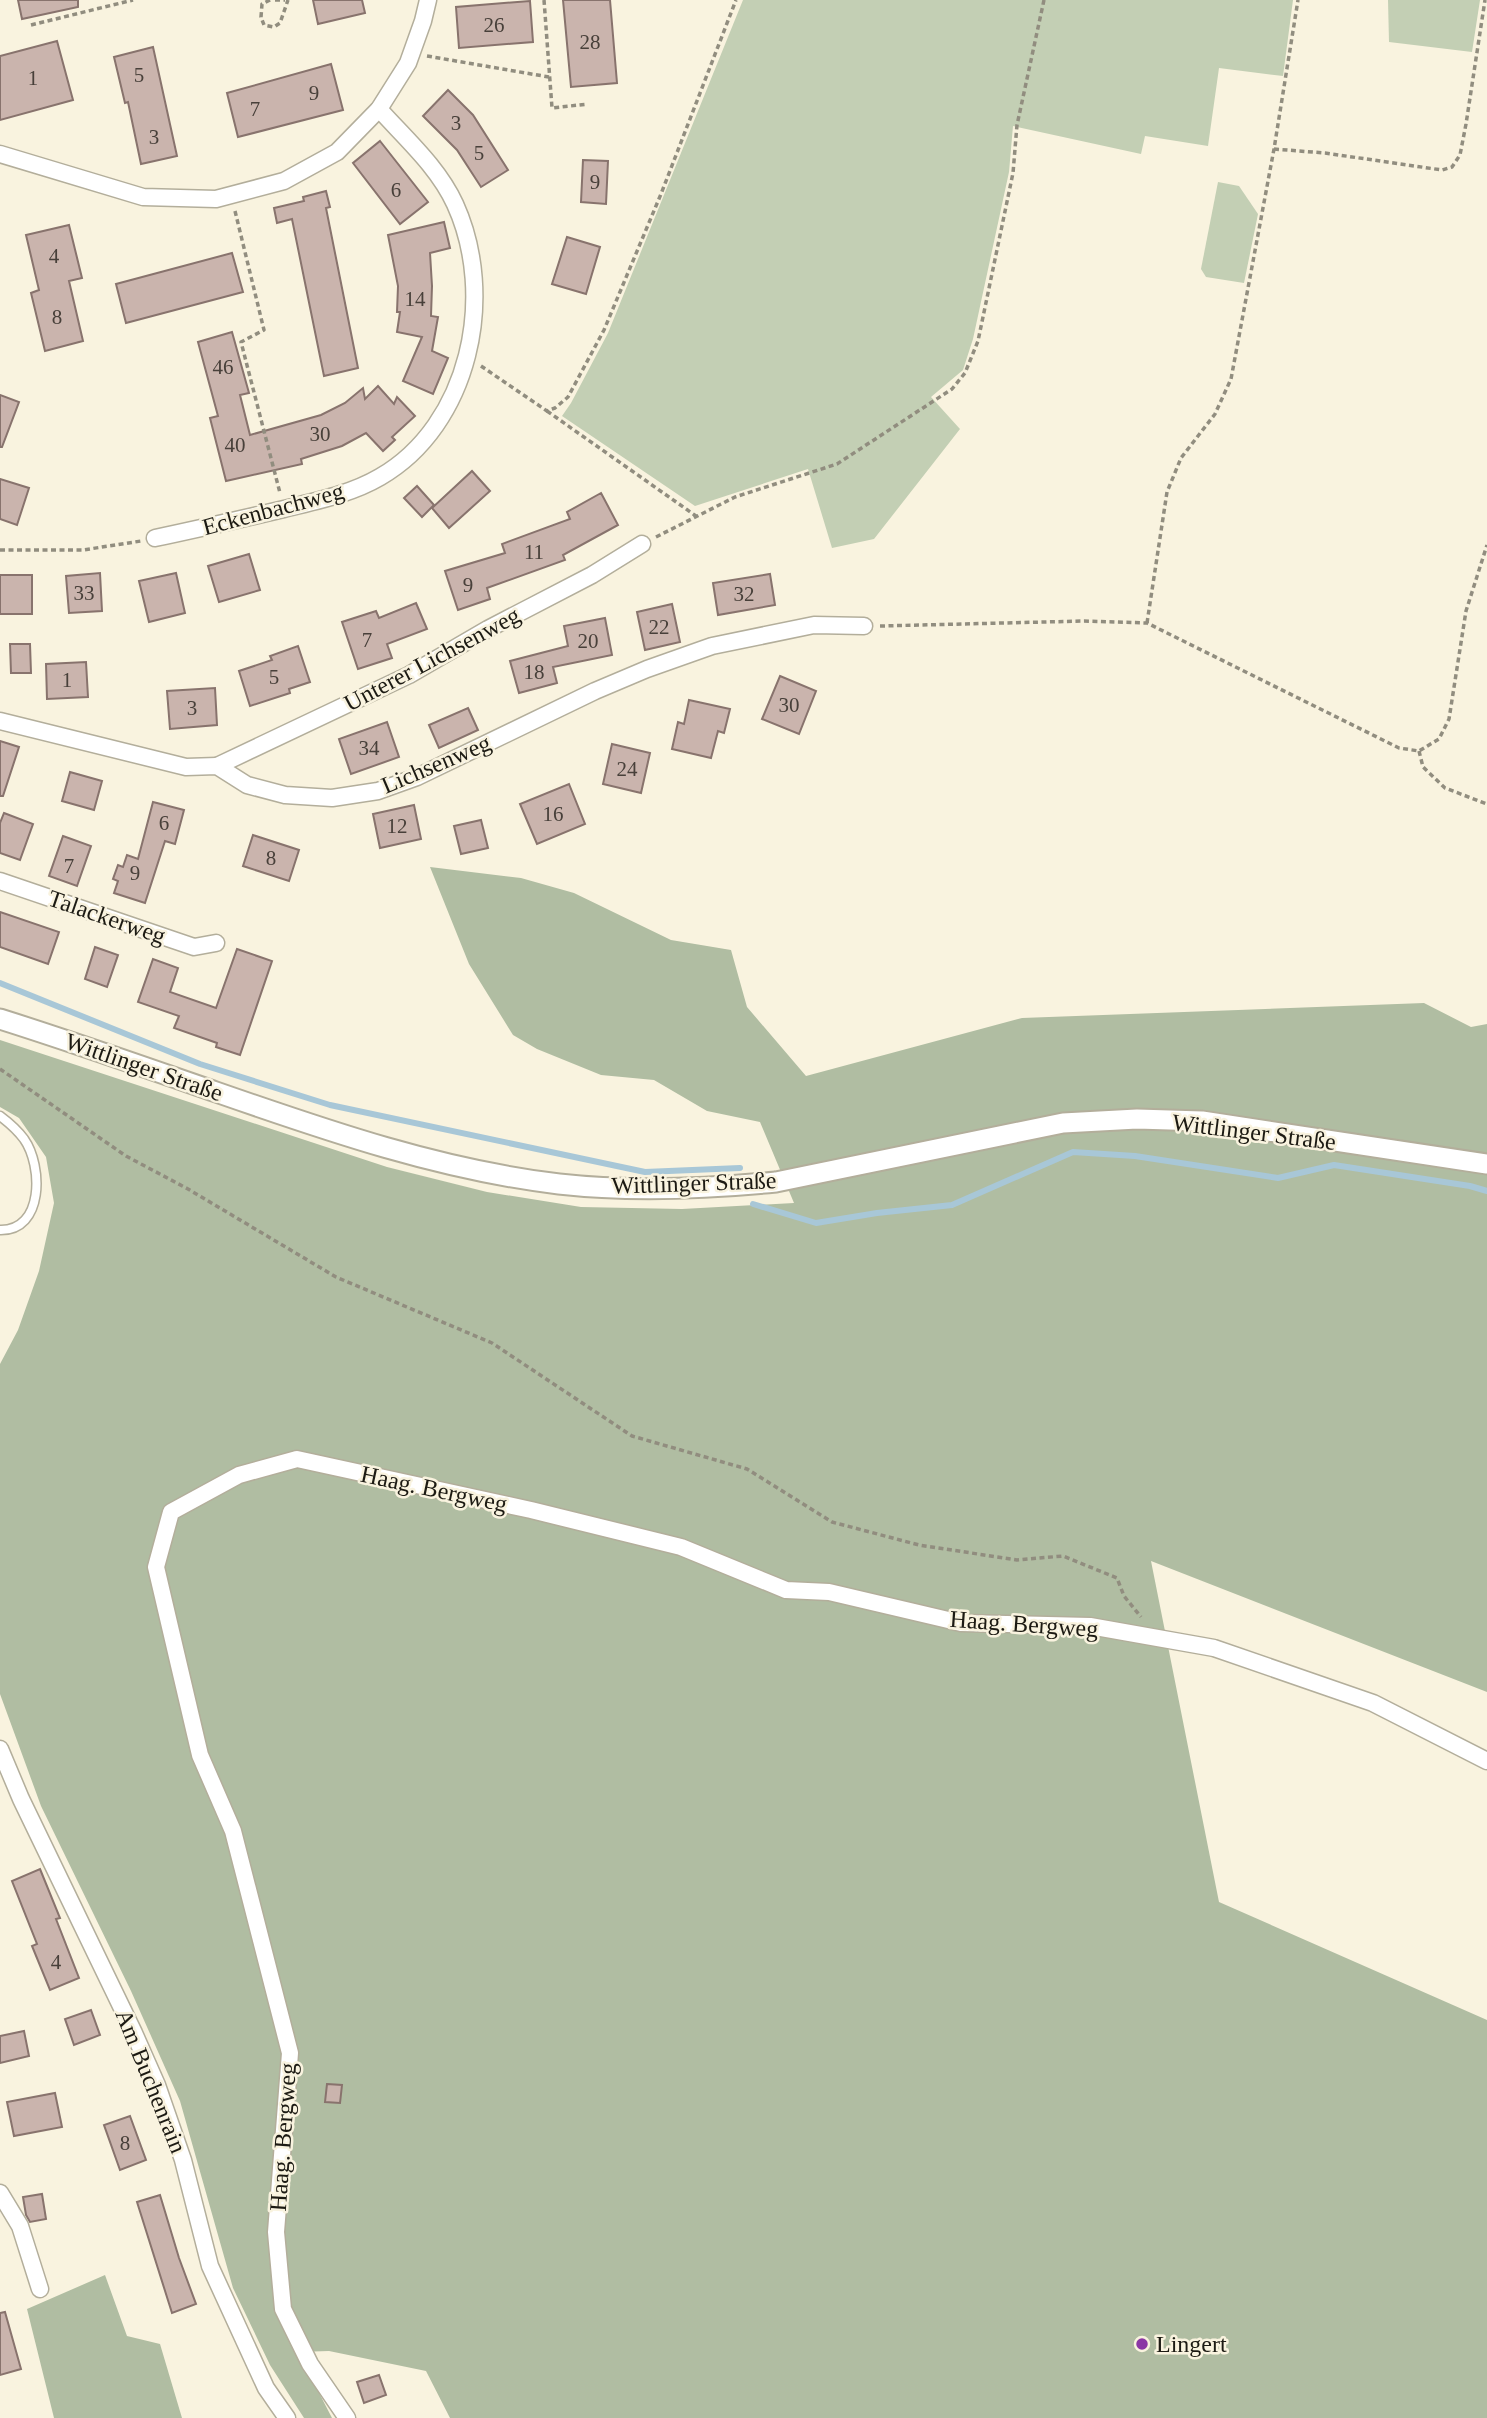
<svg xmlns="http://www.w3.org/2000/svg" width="1487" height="2418" font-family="Georgia,serif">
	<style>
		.green { fill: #c3cfb4 }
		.forest { fill: #b0bda2 }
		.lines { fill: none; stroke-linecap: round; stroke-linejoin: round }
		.stream { stroke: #a8c7d7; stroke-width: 6 }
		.building { fill: #cab4ad; stroke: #88736d; stroke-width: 2 }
		.service-casing { stroke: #b3ae9b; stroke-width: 11 }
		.minor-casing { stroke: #b3ae9b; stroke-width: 19 }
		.tertiary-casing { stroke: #b3ae9b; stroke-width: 23 }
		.path { stroke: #918d7f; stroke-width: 3.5; stroke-dasharray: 5 3.5; stroke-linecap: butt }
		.service { stroke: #fff; stroke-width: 8 }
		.minor { stroke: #fff; stroke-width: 16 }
		.tertiary { stroke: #fff; stroke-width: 19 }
		.poi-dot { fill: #8b37a5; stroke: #f9f3df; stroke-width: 2.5 }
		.labels { text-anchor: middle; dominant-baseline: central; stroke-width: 5; stroke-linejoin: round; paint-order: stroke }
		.number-label { font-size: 21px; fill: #48403a }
		.street-label { font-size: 24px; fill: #1c1a13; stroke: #f9f3df }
		.poi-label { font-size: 24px; fill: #1c1a13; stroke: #f9f3df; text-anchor: start }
	</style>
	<rect width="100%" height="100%" fill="#f9f3df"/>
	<g class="green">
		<path d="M743,0H1293L1283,76L1219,68L1208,146L1145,136L1141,154L1013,126L1009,172L973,339L963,370L931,397L960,429L874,539L832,548L808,469L695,506L562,416L571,403L608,333Z"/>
		<path d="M1388,0H1480L1472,52L1389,42Z"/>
		<path d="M1218,182L1239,186L1258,214L1244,283L1206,277L1201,269Z"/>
	</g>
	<g class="forest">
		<path d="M430,867L521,878L574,893L671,940L731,950L747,1007L806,1076L1022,1018L1424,1003L1471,1027L1487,1024V1692L1151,1561L1219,1902L1487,2020V2418H450L426,2371L329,2351L298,2352L332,2418H304L270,2365L233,2288L180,2101L131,1991L41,1806L0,1694V1364L18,1330L39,1271L54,1203L46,1157L19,1118L0,1107V1040L387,1167L487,1192L581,1207L682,1209L794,1203L760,1122L707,1111L654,1080L601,1075L537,1049L513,1035L469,964Z"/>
		<path d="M105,2275L127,2336L160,2344L182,2418H54L27,2309Z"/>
	</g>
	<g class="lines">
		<g class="stream">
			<path d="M0,983L200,1064L330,1105L645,1172L740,1168"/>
			<path d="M753,1204L816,1223L877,1213L952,1205L1073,1152L1135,1156L1278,1178L1334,1165L1470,1186L1487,1191"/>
		</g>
	</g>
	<g class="building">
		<path d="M18,0H78V7L22,19Z"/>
		<path d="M313,0H362L365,13L318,24Z"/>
		<path d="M563,0H610L617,83L571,87Z"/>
		<path d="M530,1L533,42L459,48L456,7Z"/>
		<path d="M57,41L73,100L0,120V56Z"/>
		<path d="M153,47L177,156L141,164L128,102L125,103L114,57Z"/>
		<path d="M331,64L343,110L238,137L227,93Z"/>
		<path d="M448,90L473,115L508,170L481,187L457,150L423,116Z"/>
		<path d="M380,141L428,202L400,224L353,163Z"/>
		<path d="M583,160L608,161L606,204L581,202Z"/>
		<path d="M326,191L330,207L326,208L358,368L324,376L292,219L277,223L274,208L304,201L303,197Z"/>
		<path d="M444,222L450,248L430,253L432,286L431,316L438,317L432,351L448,358L433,394L403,381L422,337L397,332L400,312H397L398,286L388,235Z"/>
		<path d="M69,225L82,278L69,281L83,341L45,351L31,293L39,290L26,235Z"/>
		<path d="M567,237L600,247L586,294L552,284Z"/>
		<path d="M232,253L243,292L126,323L116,284Z"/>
		<path d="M232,332L249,393L240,395L250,435L321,415L345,403L363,388L365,399L378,386L394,404L397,397L415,416L392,437L395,440L383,451L366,433L342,446L301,459L302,464L226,481L210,418L218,416L198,342Z"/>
		<path d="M0,395L19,402L2,447H0Z"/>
		<path d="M472,471L490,491L449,528L432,508Z"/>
		<path d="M0,479L29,488L17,525L0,519Z"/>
		<path d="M417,486L434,505L422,517L404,498Z"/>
		<path d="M601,493L618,525L563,555L565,560L487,588L490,599L458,610L445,571L505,553L502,544L570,519L567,512Z"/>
		<path d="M249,554L260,590L219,602L208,566Z"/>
		<path d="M100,573L102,611L69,613L66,576Z"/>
		<path d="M176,573L185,613L149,622L139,581Z"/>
		<path d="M770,574L775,605L718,615L713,583Z"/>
		<rect x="0" y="575" width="32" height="39"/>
		<path d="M416,603L427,629L387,644L392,658L358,669L342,622L376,611L379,618Z"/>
		<path d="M672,604L680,642L645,650L637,612Z"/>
		<path d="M605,618L612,655L553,667L557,683L519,693L510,661L568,646L564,626Z"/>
		<path d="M10,644H30L31,673H11Z"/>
		<path d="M298,646L310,682L289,689L290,693L250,706L239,671L272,660L270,656Z"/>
		<path d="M86,662L88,697L47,699L46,664Z"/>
		<path d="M780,676L816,691L799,734L762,719Z"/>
		<path d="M215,688L217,725L170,729L167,691Z"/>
		<path d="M689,700L730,709L724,733L718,731L711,758L672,749L678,722L684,724Z"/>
		<path d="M468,708L478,730L439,748L429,725Z"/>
		<path d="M387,722L399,757L351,774L339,739Z"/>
		<path d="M0,741L19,747L3,796H0Z"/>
		<path d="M612,744L650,753L641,793L603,784Z"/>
		<path d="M70,772L102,781L94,810L62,801Z"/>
		<path d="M569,784L585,824L537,844L520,804Z"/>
		<path d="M153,802L184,810L175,844L165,841L145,903L114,893L118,881L113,879L118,865L123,867L127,855L138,859Z"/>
		<path d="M414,805L421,839L380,848L373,814Z"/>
		<path d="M4,813L33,824L20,860L0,853V823Z"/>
		<path d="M481,820L488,848L461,854L454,826Z"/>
		<path d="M253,835L299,850L289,881L243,866Z"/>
		<path d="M63,836L91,846L77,886L49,876Z"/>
		<path d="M0,912L59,932L48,964L0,947Z"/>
		<path d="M95,947L118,955L107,987L85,979Z"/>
		<path d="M237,949L272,961L240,1055L216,1047L217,1043L174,1028L179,1016L138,1002L153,959L178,968L170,992L216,1008Z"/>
		<path d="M40,1869L60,1918L56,1919L79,1978L50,1990L32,1946L37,1944L12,1881Z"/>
		<path d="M91,2010L100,2035L74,2045L65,2019Z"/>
		<path d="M24,2031L29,2056L0,2063V2036Z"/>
		<path d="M327,2084L342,2085L340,2103L325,2102Z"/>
		<path d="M55,2093L62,2127L14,2136L7,2102Z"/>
		<path d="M130,2116L146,2160L120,2170L104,2125Z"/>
		<path d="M42,2194L46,2219L30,2222L26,2215L23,2197Z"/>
		<path d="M160,2195L179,2258L196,2304L172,2313L137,2202Z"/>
		<path d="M5,2312L21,2369L0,2375V2313Z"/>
		<path d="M379,2375L386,2395L364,2403L357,2382Z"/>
	</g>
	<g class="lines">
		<g class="service-casing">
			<path id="service" d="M0,1116C8,1122 18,1131 24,1139C43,1166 44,1231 0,1230"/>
		</g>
		<g class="minor-casing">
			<g id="minor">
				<path d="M0,154L143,197L216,199L284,181L337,152L379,109L408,63L423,21L428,0"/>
				<path d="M155,538C198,529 241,519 284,509C316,501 351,494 380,477C470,425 497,296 455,204C438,167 406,139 379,109"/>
				<path d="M0,721L186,767L217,766L247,785L285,795L332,798L378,791L417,777L595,691L647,669L712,646L814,625L864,626"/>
				<path d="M217,766L409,675L488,629L592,575L642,544"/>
				<path d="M0,881L194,947L216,943"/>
				<path d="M0,1749L21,1799L134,2033L157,2085L183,2160L210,2266L266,2388L287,2418"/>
				<path d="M0,2193L20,2226L40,2289"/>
				<path d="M347,2418L310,2364L283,2309L276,2232L290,2053L233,1831L200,1755L156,1567L171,1512L239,1475L297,1459L531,1510L681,1547L786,1590L829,1592L961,1623L1090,1626L1214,1648L1373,1703L1487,1761"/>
			</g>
		</g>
		<g class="tertiary-casing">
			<path id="tertiary" d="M0,1019C73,1042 144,1067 216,1092C328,1131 441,1170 559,1184C631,1192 704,1189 776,1182L1063,1123L1137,1119L1202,1121L1487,1164"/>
		</g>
		<g class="path">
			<path d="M270,0L262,4L261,17L264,25L274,27L280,23L288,0"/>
			<path d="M275,0H285"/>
			<path d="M544,0L552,108L588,104"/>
			<path d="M31,25L133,0"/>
			<path d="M427,56L549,77"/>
			<path d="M1274,149L1325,153L1442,170L1452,167L1460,155L1466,124L1485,0"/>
			<path d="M235,211L264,330L241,342L280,493"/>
			<path d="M481,366L547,411L555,408L568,397L604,330L661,194L736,0"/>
			<path d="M547,411L696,516"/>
			<path d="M656,537L735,497L837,464L952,389L965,373L978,341L1013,173L1017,125L1044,0"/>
			<path d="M0,550H83L141,541"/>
			<path d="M1147,623L1167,492L1181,458L1215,414L1231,379L1274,149L1298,0"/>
			<path d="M880,626L1084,621L1147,623L1399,748L1419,751L1439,739L1449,719L1466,611L1487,545"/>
			<path d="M1419,751L1423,767L1445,788L1487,804"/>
			<path d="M0,1069L126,1156L188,1189L336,1277L492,1343L632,1436L747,1469L832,1522L919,1545L1017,1560L1063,1556L1117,1578L1124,1596L1141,1617"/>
		</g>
		<use href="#service" class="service"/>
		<use href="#minor" class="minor"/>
		<use href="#tertiary" class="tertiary"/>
	</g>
	<circle class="poi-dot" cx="1142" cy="2344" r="7"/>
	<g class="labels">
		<g class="number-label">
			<text x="494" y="25">26</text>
			<text x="590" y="42">28</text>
			<text x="139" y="75">5</text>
			<text x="33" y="78">1</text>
			<text x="314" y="93">9</text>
			<text x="255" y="109">7</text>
			<text x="456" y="123">3</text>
			<text x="154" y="137">3</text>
			<text x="479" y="153">5</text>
			<text x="595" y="182">9</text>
			<text x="396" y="190">6</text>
			<text x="54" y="256">4</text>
			<text x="415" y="299">14</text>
			<text x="57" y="317">8</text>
			<text x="223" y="367">46</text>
			<text x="320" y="434">30</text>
			<text x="235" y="445">40</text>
			<text x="534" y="552">11</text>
			<text x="468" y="585">9</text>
			<text x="84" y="593">33</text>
			<text x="744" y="594">32</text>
			<text x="659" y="627">22</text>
			<text x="367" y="640">7</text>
			<text x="588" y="641">20</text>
			<text x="534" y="672">18</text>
			<text x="274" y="677">5</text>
			<text x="67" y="680">1</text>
			<text x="789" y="705">30</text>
			<text x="192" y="708">3</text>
			<text x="369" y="748">34</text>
			<text x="627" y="769">24</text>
			<text x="553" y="814">16</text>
			<text x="164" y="823">6</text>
			<text x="397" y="826">12</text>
			<text x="271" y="858">8</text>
			<text x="69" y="866">7</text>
			<text x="135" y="873">9</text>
			<text x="56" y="1962">4</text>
			<text x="125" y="2143">8</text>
		</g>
		<g class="street-label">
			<text transform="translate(273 509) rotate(-15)">Eckenbachweg</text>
			<text transform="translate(432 659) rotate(-28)">Unterer Lichsenweg</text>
			<text transform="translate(436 764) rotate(-23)">Lichsenweg</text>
			<text transform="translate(107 917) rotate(19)">Talackerweg</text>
			<text transform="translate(144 1067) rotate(19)">Wittlinger Straße</text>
			<text transform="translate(1254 1132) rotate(7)">Wittlinger Straße</text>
			<text transform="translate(694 1183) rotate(-2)">Wittlinger Straße</text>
			<text transform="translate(434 1489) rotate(12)">Haag. Bergweg</text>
			<text transform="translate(1024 1624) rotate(4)">Haag. Bergweg</text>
			<text transform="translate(151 2081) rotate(68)">Am Buchenrain</text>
			<text transform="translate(283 2137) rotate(-86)">Haag. Bergweg</text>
		</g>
		<g class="poi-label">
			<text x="1156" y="2344">Lingert</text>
		</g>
	</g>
</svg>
